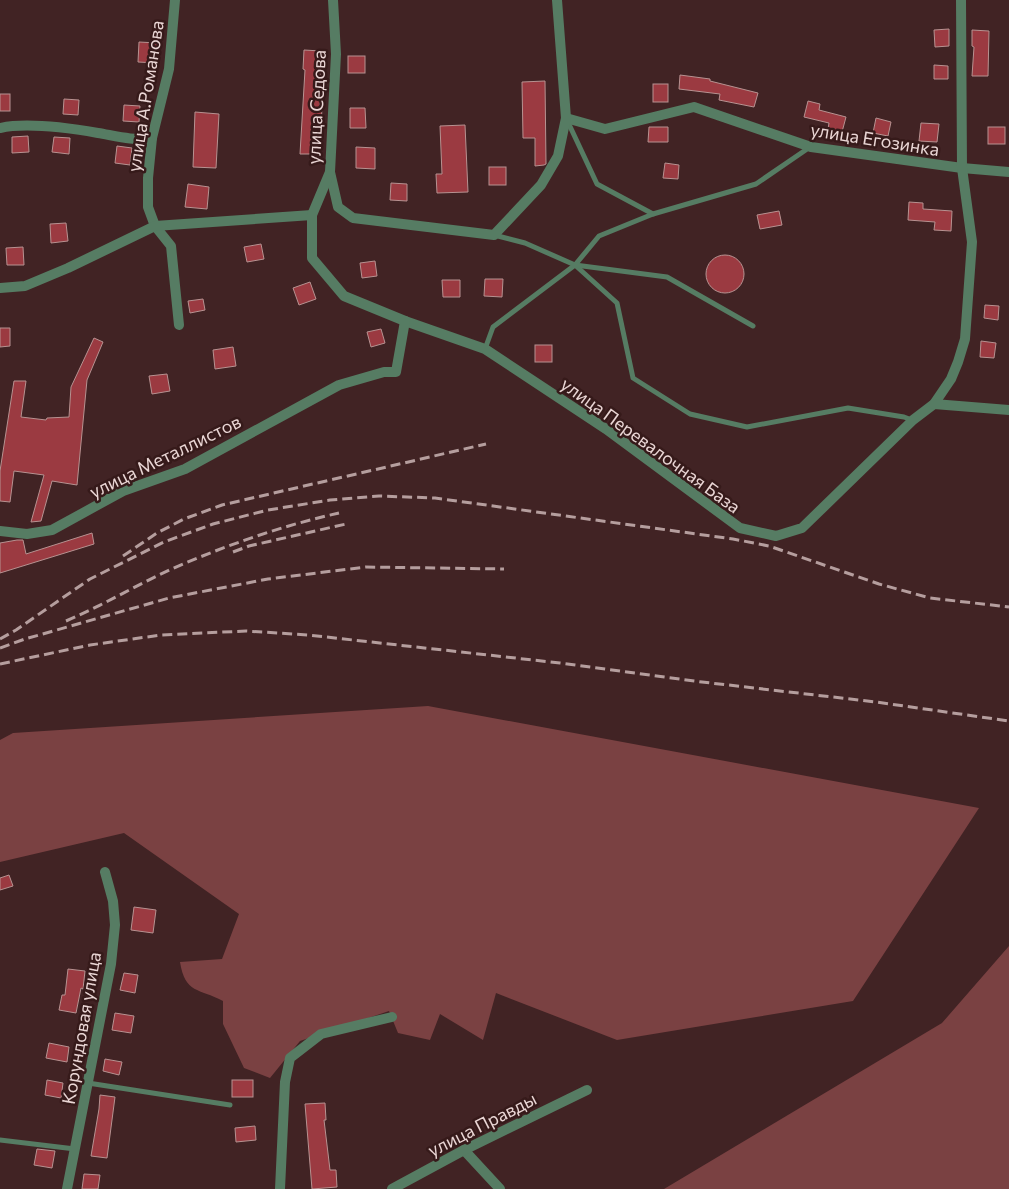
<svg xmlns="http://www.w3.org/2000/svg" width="1009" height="1189" font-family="Commissioner,sans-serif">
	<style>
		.green { fill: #7a4142 }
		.building { fill: #9b3a41; stroke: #b79291 }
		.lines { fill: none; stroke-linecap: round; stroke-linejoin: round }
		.service { stroke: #567c63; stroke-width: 5 }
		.minor { stroke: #567c63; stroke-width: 10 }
		.rail { stroke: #b59e9e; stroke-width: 3; stroke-dasharray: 10 5; stroke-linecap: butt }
		.labels { text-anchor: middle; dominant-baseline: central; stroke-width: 5; stroke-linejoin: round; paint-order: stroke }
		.street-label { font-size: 18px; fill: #ead6d5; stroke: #361a1a }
	</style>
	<rect width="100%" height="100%" fill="#412324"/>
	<g class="green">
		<path d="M428,706L979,808L853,1001L617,1040L496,993L483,1040L440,1014L430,1040L398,1033L389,1011L300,1041L270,1078L244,1068L223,1024V1001C199,988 185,994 180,962L222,959L239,914L124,833L0,862V740L13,733Z"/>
		<path d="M1009,946V1189H664L942,1023Z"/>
	</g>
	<g class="building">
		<path d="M949,29V46L935,47L934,30Z"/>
		<path d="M972,30L989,31L988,76H972L974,47L972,46Z"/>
		<path d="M139,42L158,43L157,63L138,62Z"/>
		<path d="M304,50L321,51L320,105L322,106L320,154H300L305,70L303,69Z"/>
		<rect x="348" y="56" width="17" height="17"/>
		<path d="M934,65L948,66V79H934Z"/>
		<path d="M680,75L710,79V81L758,93L754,107L719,100L720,94L679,89Z"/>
		<path d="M545,81L546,164L544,165L535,166V138H523L522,82Z"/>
		<rect x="653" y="84" width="15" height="18"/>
		<rect x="0" y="94" width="10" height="17"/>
		<path d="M64,99L79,100L78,115L63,114Z"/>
		<path d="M808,101L820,104L819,110L846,117L842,132L828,129L829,123L804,117Z"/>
		<path d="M124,105L140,106L139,122L123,121Z"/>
		<path d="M350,108H365L366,128H350Z"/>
		<path d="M195,112L219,114L216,168L193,167Z"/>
		<path d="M876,118L891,122L888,136L873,133Z"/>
		<path d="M921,123L939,124L937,142L919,141Z"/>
		<path d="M465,125L468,192L437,193L436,174H442L440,126Z"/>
		<path d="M649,127H668V142H648Z"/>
		<rect x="988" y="127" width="17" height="17"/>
		<path d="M28,136L29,152L12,153V137Z"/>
		<path d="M54,137L70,138L69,154L52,152Z"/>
		<path d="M117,146L132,148L130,165L115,163Z"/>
		<path d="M356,147L375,148V169L356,168Z"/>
		<path d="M665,163L679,165L678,179L663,178Z"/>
		<rect x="489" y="167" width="17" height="18"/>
		<path d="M391,183L407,184V201L390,200Z"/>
		<path d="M188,184L209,187L207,209L185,207Z"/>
		<path d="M909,202L923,203V209L952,211L951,231L934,230L935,222L908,220Z"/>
		<path d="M779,211L782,225L760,229L757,215Z"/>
		<path d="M66,223L68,241L51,243L50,224Z"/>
		<path d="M261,244L264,259L247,262L244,247Z"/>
		<path d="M23,247L24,265H7L6,248Z"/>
		<circle cx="725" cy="274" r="19"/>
		<path d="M375,261L377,276L362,278L360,263Z"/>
		<path d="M485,279H503L502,297L484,296Z"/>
		<path d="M442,280H460V297H443Z"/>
		<path d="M310,282L316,299L299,305L293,288Z"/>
		<path d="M203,299L205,310L190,313L188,301Z"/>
		<path d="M985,305L999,306L998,320L984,318Z"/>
		<path d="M0,328H10V346L0,347Z"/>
		<path d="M381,329L385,343L371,347L367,332Z"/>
		<path d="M94,338L103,342L87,380L77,485L52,481L41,521L31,522L44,475L14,471L10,502L0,501V471L14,381H26L21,417L46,420L47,418L69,417L71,387Z"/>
		<path d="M981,341L996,343L994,358L980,357Z"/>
		<rect x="535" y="345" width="17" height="17"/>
		<path d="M233,347L236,366L215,369L213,350Z"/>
		<path d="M167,374L170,391L152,394L149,376Z"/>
		<path d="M92,533L94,544L0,573V543L17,540H23L26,554Z"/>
		<path d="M9,875L13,886L0,890V878Z"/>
		<path d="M134,907L156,910L153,933L131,930Z"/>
		<path d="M68,969L85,971L83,989L81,988L76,1013L59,1010L62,995H65Z"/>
		<path d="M124,973L138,975L135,993L120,990Z"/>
		<path d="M115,1013L134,1016L131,1033L112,1030Z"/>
		<path d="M49,1043L69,1047L67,1062L46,1058Z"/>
		<path d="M105,1059L122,1062L119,1075L103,1071Z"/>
		<path d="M47,1080L63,1083L61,1098L45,1095Z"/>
		<rect x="232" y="1080" width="21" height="17"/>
		<path d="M100,1095L115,1097L107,1158L91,1156L99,1109Z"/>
		<path d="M325,1103L326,1120H324L330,1170H336L337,1187L312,1189L305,1104Z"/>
		<path d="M255,1126L256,1140L236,1142L235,1128Z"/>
		<path d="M37,1149L55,1151L52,1168L34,1165Z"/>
		<path d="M84,1174L100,1175L98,1189H82Z"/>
	</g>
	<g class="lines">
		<g class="service">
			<path d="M567,120L597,184L653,214"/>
			<path d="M494,235L525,243L575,265L599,236L653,214L756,184L810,147"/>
			<path d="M575,265L617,303L633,378L690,414L747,427L848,408L904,417L912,420"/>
			<path d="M485,349L493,327L575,265L667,277L753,326"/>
			<path d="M88,1083L230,1105"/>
			<path d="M0,1140L75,1149"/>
		</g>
		<g class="minor">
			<path d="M175,0L169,69L152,138L148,178V207L155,226L171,246L179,325"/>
			<path d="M566,118L605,129L694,107L811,147L962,168L1009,172"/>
			<path d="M0,128C28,122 69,128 98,133C116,136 133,141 152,138"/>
			<path d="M330,172L338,207L353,218L494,235L541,185L558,156L566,118L557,0"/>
			<path d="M0,288L25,286L68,268L155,226L312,215"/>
			<path d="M405,321L485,349L606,429L740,528L776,536L802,528L913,420L934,404L951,379L958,362L965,339L972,242L962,168L961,0"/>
			<path d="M934,404L1009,410"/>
			<path d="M0,531L27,534L52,530L123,491L185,469L339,385L384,372H396L405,321L344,296L312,258V215L330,172L336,54L333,0"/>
			<path d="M464,1150L500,1189"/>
			<path d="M67,1189L111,964L115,925L113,901L105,872"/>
			<path d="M280,1189L285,1082L290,1058L321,1034L392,1017"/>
			<path d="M392,1189L464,1150L587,1090"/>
		</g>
		<g class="rail">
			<path d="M233,552L249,546L346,524"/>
			<path d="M123,556L157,533L184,519L222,505L486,444"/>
			<path d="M66,621C106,604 143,581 183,564C233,543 285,525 339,513"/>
			<path d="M0,639L16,630L90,579L164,542L213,524L268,510L330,500L379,496L435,498L733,539L769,546L879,584L930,598L1009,607"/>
			<path d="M0,648L25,639L169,598L268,579L366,567L504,569"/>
			<path d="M0,664L90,645L161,635L246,631L308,635L560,663L702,682L876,702L1009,721"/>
		</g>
	</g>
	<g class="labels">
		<g class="street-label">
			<text transform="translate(145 96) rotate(-81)">улица А.Романова</text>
			<text transform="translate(316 107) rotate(-87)">улица Седова</text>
			<text transform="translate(875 139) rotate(9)">улица Егозинка</text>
			<text transform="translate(651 445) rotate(36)">улица Перевалочная База</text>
			<text transform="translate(165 456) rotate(-26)">улица Металлистов</text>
			<text transform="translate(81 1028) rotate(-80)">Корундовая улица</text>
			<text transform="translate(482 1124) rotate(-27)">улица Правды</text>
		</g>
	</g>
</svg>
